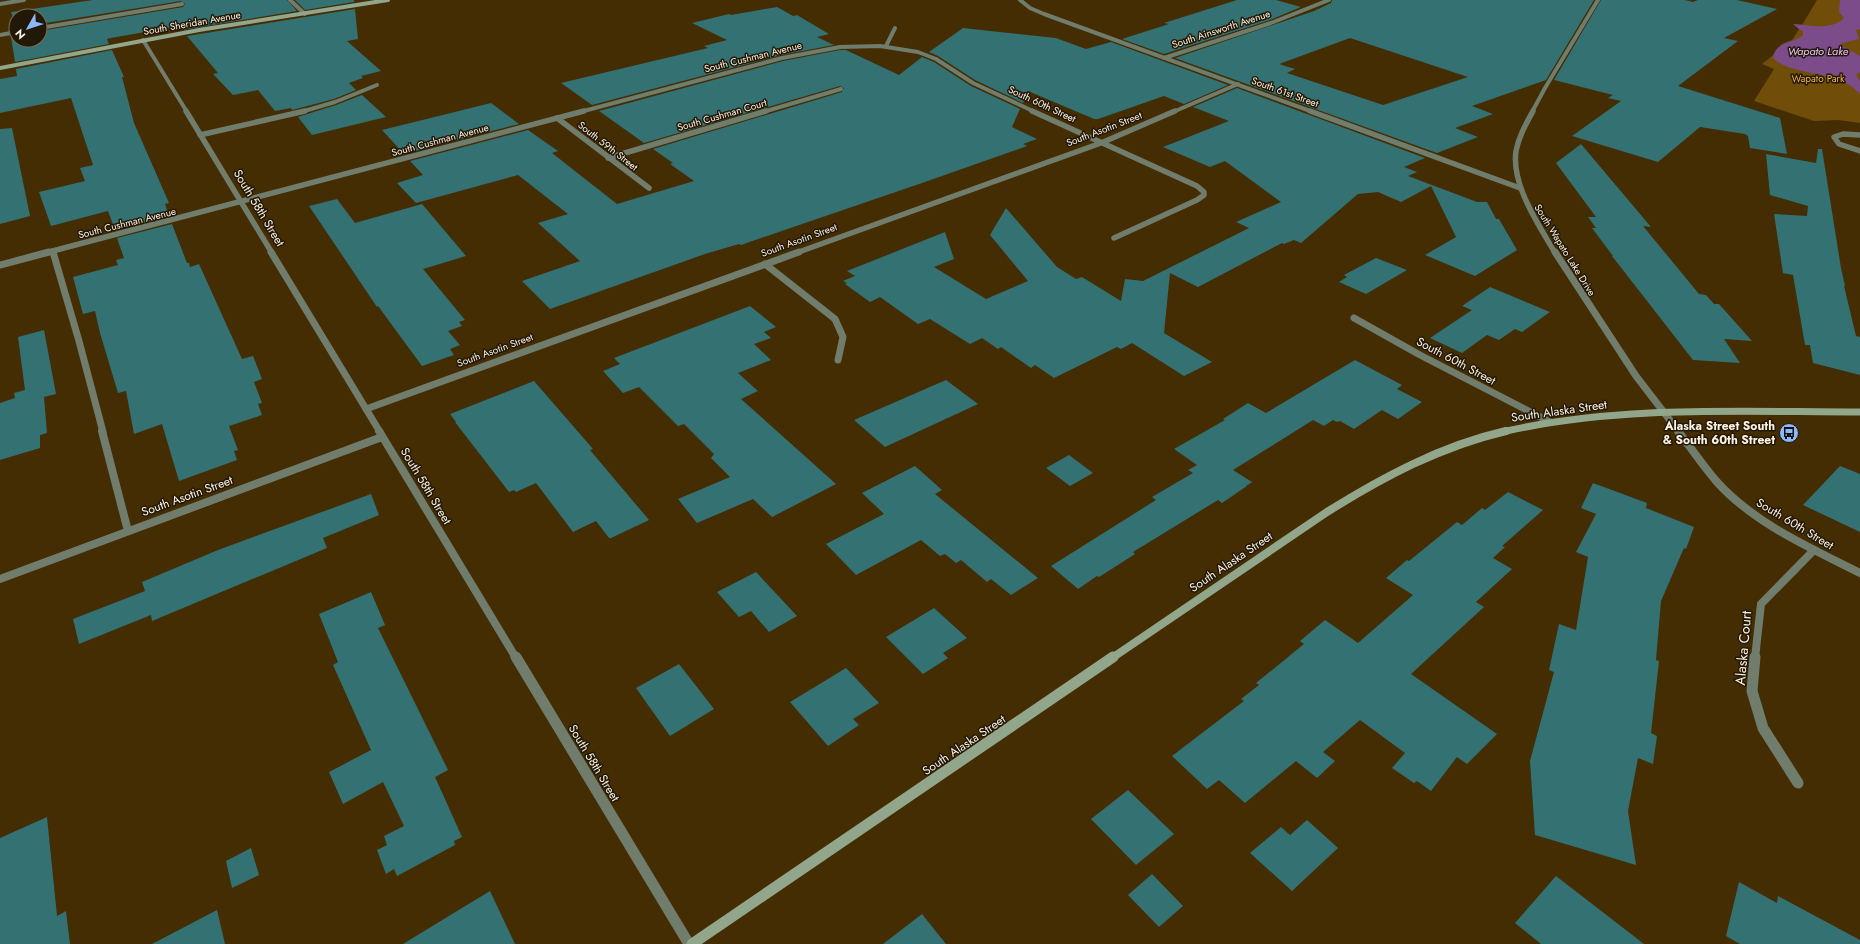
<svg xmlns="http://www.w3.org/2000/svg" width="1860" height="944" font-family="Jost,sans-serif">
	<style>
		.green { fill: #704e09 }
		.water { fill: #7b4c89 }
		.building { fill: #337173; fill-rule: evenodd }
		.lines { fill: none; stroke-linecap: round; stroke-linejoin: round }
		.lane-far3 { stroke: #707c6c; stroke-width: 4 }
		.lane-far2 { stroke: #707c6c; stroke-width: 5.5 }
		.lane-far1 { stroke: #707c6c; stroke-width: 7 }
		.lane { stroke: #707c6c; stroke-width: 8 }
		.street-far4 { stroke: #707c6c; stroke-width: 4 }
		.street-far3 { stroke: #707c6c; stroke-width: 5.5 }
		.street-far2 { stroke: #707c6c; stroke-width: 7 }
		.street-far1 { stroke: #707c6c; stroke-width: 8 }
		.street { stroke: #707c6c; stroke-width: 11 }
		.secondary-far3 { stroke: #92a68c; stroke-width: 4 }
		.secondary-far2 { stroke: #92a68c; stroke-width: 7 }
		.secondary-far1 { stroke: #92a68c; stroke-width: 8 }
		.secondary { stroke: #92a68c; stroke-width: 11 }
		.labels { text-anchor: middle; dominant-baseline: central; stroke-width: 3; stroke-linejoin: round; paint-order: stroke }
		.far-street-label { font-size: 10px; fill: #fdf2e1; stroke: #221808 }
		.far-park-label { font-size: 10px; fill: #f1b44d; stroke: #221808 }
		.far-water-label { font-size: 11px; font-style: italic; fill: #edc6fa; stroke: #221808 }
		.street-label { font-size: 12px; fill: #fdf2e1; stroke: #221808 }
		.poi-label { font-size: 12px; font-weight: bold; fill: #fdf2e1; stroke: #221808; text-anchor: end }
		.near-street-label { font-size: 14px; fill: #fdf2e1; stroke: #221808 }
	</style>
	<rect width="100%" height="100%" fill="#442d02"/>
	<path class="green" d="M1817,0H1860V123L1838,120L1814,121L1754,101L1774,69L1762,64L1772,56L1782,44L1792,40L1799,29L1793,24L1802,25Z"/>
	<path class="water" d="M1840,0H1860V29L1856,30L1859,39L1839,44L1860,56V72L1856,75L1860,81V94C1838,68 1794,78 1773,58C1776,40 1794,44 1803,35V32L1793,24C1810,25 1831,31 1844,18L1839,12Z"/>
	<g class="building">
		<path d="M93,0H287L297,11L182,30L179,26L111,38L107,39L109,44L15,62L11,37L16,36V40H40V31L183,7L185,4L181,1L40,24V16H16V25L11,12Z"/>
		<path d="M295,0H354V2L305,10Z"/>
		<path d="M1237,0H1276L1301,7L1270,20L1164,54L1122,39L1169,24L1164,23Z"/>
		<path d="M1332,0H1594L1546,80L1472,106L1493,114L1455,128L1478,137L1437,153L1175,58L1314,11L1331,3ZM1350,38L1468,77L1383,105L1287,73L1295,69L1279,64Z"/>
		<path d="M1601,0H1685L1693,2L1698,0H1737L1777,9L1724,38L1738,41L1678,86L1780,118L1787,154L1750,148L1748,136L1745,134L1700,127L1658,162L1572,136L1621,101L1608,98L1613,95L1554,80Z"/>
		<path d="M777,7L793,16L797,15L829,34L817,37L834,45L781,55L592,105L561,83L708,48L704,46L727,40L692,23L729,14L731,15Z"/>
		<path d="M355,9L358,39L347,41L381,71L361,76L363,78L349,83L356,90L334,99L292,110L291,108L275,111L258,90L233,95L213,74L218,73L187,36Z"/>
		<path d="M963,28L1056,38L1086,49L1111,42L1228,85L1184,104L1164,96L1098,119H1094L1028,91L1023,103L975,80L938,56L929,52Z"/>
		<path d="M112,50L124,77H122L134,123L169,203L165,204L169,216L115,230L108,211L51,226L39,192L85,181L80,168L93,165L71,98L0,113V79L17,76L16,69Z"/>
		<path d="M840,50H846L899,75L922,57L934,62L971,86L1020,109L1012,127L1037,139L1023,144L1027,146L922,183L741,245L739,244L705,254L550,309L522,281L580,261L538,223L568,214L518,175L416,203L397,183L423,175L410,161L528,130L558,151L552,153L617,204L694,181L670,164L673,163L653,149L842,92L844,88L840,86L644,143L599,111L783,61Z"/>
		<path d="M1237,88L1425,158L1404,167L1417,172L1408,176L1477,202H1487L1496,219H1499L1517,250L1475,276L1425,255L1456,237L1431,186L1401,202L1378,192L1358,194L1301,243L1294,240L1284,244L1282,243L1198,287L1170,273L1164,333L1212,362L1184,376L1132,343L1121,349L1117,347L1054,378L1035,365L1031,368L1001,347L998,349L982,338L970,344L930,319L918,324L880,297L870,302L845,284L847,283L843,281L855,276L847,271L945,232L954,259L934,267L986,299L1028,281L990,235L1006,208L1057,267L1076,279L1082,277L1121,301L1125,279L1143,281L1249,228L1236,222L1281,202L1225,161L1210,167L1163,147L1229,121L1193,107Z"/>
		<path d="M362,95L386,117L312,135L298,117L336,105Z"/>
		<path d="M491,103L519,124L404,154L382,130Z"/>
		<path d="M12,128L30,216L0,224V129Z"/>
		<path d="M1581,144L1651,227L1643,226L1699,294L1706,295L1714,304H1719L1752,341L1724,339L1740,363L1693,360L1612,256H1613L1592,228H1596L1588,217H1596L1556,163Z"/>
		<path d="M1818,149H1822L1841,268L1845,286H1844L1856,336L1860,337V375L1813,363L1810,345H1805L1793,275L1783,273L1774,214L1807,216L1808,206L1770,195L1766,154L1816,163Z"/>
		<path d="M337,199L355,223L422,204L466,256L423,269L465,320L459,322L462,326L448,331L460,345L450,349L454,355L422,366L378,306L377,307L309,206Z"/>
		<path d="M172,224L187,263H189L190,267L199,264L242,359L253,356L262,379L254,382L262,403L258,404L262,415L229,426L238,450L234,451L237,460L179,481L162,424L134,434L126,391L118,393L100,333L95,311L83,314L73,277L118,265L116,260L124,258L117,238Z"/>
		<path d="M1376,258L1407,270L1366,294L1339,282L1347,277L1344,275Z"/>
		<path d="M1490,287L1550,312L1522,332L1515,329L1499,340L1487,335L1462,353L1430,338L1472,310L1462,306Z"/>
		<path d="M750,306L776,327L764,332L771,338L754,344L771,360L738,373L758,391L741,399L836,484L772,517L753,499L697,523L678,499L730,477L711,458L714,454L684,424L678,426L639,387L623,393L603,371L620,364L614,358Z"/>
		<path d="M44,330L56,394L44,397L47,433L40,435V448L0,460V403L15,398L14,393L25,390L18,337Z"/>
		<path d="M1355,360L1402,385L1397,389L1422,402L1398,419L1382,410L1354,429L1340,421L1337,422L1333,420L1324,426L1313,420L1233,470L1252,482L1246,486H1247L1222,503L1218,500L1133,552L1135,554L1132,556L1099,577L1097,576L1078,589L1051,566L1156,500L1152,497L1193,473L1188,470L1197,465L1174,449L1225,420L1223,419L1248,403L1266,413Z"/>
		<path d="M946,380L978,404L885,447L854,420Z"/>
		<path d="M534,381L593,449L590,450L649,520L611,538H609L596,521L573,532L536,483L516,492L514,490L509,492L455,422H456L450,414Z"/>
		<path d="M1069,455L1093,473L1070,486L1046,468Z"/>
		<path d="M915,466L942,490L935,494L1038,578L1011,595L991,579L987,582L961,560L956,563L945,554L940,556L921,540L856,575L826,544L884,514L862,493Z"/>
		<path d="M1840,466L1860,474V532L1803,505Z"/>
		<path d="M1593,483L1647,503L1646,508L1694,527L1686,549L1684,548L1661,601L1656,660L1659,661L1651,733L1657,736L1653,764L1638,758L1628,811L1636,865L1535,835L1530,761L1554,672L1549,670L1559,624L1576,630L1588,557L1576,552L1596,514L1581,508Z"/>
		<path d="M1508,492L1543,510L1502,546L1505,547L1493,558L1512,569L1476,602L1484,607L1411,674L1497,734L1467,764L1457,757L1431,791L1417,781L1414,783L1392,768L1405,753L1360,720L1323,752L1335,761L1317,778L1296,761L1245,803L1219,780L1207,789L1172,756L1244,701L1241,699L1259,685L1256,683L1304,644L1300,641L1325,620L1358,643L1413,595L1386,578L1407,560L1409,561L1457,522L1462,525L1482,508L1485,510Z"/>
		<path d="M371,494L379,515L323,538L327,548L152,621L151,615L79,644L73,619L145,591L142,582L218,550Z"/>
		<path d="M756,572L797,616L769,632L751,611L739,617L717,592Z"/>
		<path d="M371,592L385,625L378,628L448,770L435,777L462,837L454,841L455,845L397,876L394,869L386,874L377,850L387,845L384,836L404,826L383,782L343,804L329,772L371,750L333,665L338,662L319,614Z"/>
		<path d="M934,608L967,638L943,653L948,658L923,674L886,637Z"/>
		<path d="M679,664L714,709L670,736L636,688Z"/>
		<path d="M846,668L879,703L853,719L859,725L828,746L790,702Z"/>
		<path d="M1128,790L1174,834L1136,865L1091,819Z"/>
		<path d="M47,817L57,916L66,911L70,944H0V838Z"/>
		<path d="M1307,820L1338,848L1292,891L1250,853L1281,827L1290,835Z"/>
		<path d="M251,848L259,875L232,888L226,861Z"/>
		<path d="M1152,874L1183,906L1159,927L1128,895Z"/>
		<path d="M1556,876L1644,944H1541L1515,923Z"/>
		<path d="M1739,882L1777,903L1778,896L1860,940V944H1740L1726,936Z"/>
		<path d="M490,891L515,944H403L457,911Z"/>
		<path d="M217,910L225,944H152Z"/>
		<path d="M922,914L946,944H883Z"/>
	</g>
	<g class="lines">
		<g class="lane-far3">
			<path d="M40,28L182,4"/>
			<path d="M0,35L16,32"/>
			<path d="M886,46L895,28"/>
			<path d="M301,112L335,102L377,85"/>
		</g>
		<g class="lane-far2">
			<path d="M200,135L305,111"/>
			<path d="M53,251L54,253"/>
		</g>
		<path class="lane-far1" d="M53,252L79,341L103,432"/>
		<path class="lane" d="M102,431L128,531"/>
		<g class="street-far4">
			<path d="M290,0L305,14"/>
			<path d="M1020,0L1030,8L1044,14L1313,112"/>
			<path d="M0,4L24,0"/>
			<path d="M143,40L187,112"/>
			<path d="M1164,58L1271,23L1329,0"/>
			<path d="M580,112L782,58L840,47L880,46L918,52L936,59L973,83L1035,112"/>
			<path d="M763,112L841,89"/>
			<path d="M1173,112L1238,84"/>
			<path d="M1532,112L1545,88L1598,0"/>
		</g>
		<g class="street-far3">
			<path d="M186,111L272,253"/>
			<path d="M1032,111L1197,186L1204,192V195L1197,200L1114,238"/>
			<path d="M1310,111L1520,188"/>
			<path d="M1533,111C1526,124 1519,136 1516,151C1511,185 1539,225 1555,253"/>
			<path d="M557,118L649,188"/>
			<path d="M1860,135L1843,134L1834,137L1839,144L1860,151"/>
			<path d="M608,158L766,111"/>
			<path d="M45,253L584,111"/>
			<path d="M796,253L1101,143L1175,111"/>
		</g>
		<g class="street-far2">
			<path d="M271,252L380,432"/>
			<path d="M1555,252L1636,376L1679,432"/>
			<path d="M765,264L835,319L843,337L838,360"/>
			<path d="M0,265L49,252"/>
			<path d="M1354,318L1420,355L1550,422"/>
			<path d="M366,409L799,252"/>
		</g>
		<g class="street-far1">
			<path d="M379,431L516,658"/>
			<path d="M1678,431C1691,448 1703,466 1717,482C1755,524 1811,548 1860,573"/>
			<path d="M0,579L382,437"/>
			<path d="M1755,658L1761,604L1814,550"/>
		</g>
		<g class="street">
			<path d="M516,657L689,944"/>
			<path d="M1755,657L1752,691L1763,728L1798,783"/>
		</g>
		<path class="secondary-far3" d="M0,68L199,30L388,0"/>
		<path class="secondary-far2" d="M1502,432C1619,405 1741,412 1860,412"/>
		<path class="secondary-far1" d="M1112,658L1327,512C1383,477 1441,446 1506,431"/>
		<path class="secondary" d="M692,944L1113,657"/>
	</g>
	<defs>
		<g id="bus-disc" transform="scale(1)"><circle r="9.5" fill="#8cb9fc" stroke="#221808"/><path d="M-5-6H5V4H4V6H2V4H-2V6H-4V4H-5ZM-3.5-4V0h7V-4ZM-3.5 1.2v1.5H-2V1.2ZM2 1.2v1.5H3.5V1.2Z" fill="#111"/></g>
	</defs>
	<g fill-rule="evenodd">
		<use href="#bus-disc" x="1789" y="433"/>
	</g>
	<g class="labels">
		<g class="far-street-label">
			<text transform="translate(192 23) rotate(-10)">South Sheridan Avenue</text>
			<text transform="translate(1221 29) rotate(-18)">South Ainsworth Avenue</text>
			<text transform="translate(753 57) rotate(-14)">South Cushman Avenue</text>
			<text transform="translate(1285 92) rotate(20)">South 61st Street</text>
			<text transform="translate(1042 104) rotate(25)">South 60th Street</text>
			<text transform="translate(722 115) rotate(-16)">South Cushman Court</text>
			<text transform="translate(1104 129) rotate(-21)">South Asotin Street</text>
			<text transform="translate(440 140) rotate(-15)">South Cushman Avenue</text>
			<text transform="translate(608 146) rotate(38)">South 59th Street</text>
			<text transform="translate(127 223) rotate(-14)">South Cushman Avenue</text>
			<text transform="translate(799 240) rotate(-20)">South Asotin Street</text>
			<text transform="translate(1565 250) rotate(58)">South Wapato Lake Drive</text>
			<text transform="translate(495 350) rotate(-20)">South Asotin Street</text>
		</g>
		<g class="far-park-label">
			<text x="1818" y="78">Wapato Park</text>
		</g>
		<g class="far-water-label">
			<text x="1818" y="51">Wapato Lake</text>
		</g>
		<g class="street-label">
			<text transform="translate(259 208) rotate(59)">South 58th Street</text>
			<text transform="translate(1456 361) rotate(28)">South 60th Street</text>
			<text transform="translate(1559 411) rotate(-8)">South Alaska Street</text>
			<text transform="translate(426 486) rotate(59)">South 58th Street</text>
			<text transform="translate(187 496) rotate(-20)">South Asotin Street</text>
			<text transform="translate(1795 524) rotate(31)">South 60th Street</text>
			<text transform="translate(1231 562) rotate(-34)">South Alaska Street</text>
			<text transform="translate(964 745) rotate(-34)">South Alaska Street</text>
			<text transform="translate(594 763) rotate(59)">South 58th Street</text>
		</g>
		<g class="poi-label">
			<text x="1775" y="426">Alaska Street South<tspan x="1775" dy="14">&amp; South 60th Street</tspan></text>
		</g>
		<g class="near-street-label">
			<text transform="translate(1743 648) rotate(-85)">Alaska Court</text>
		</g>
	</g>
	<g transform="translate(28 28) rotate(231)"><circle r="19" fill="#221808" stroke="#7a6f5f"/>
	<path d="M0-3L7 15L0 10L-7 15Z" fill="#8cb9fc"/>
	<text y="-6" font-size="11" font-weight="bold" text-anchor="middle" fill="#fdf2e1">N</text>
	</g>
</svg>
